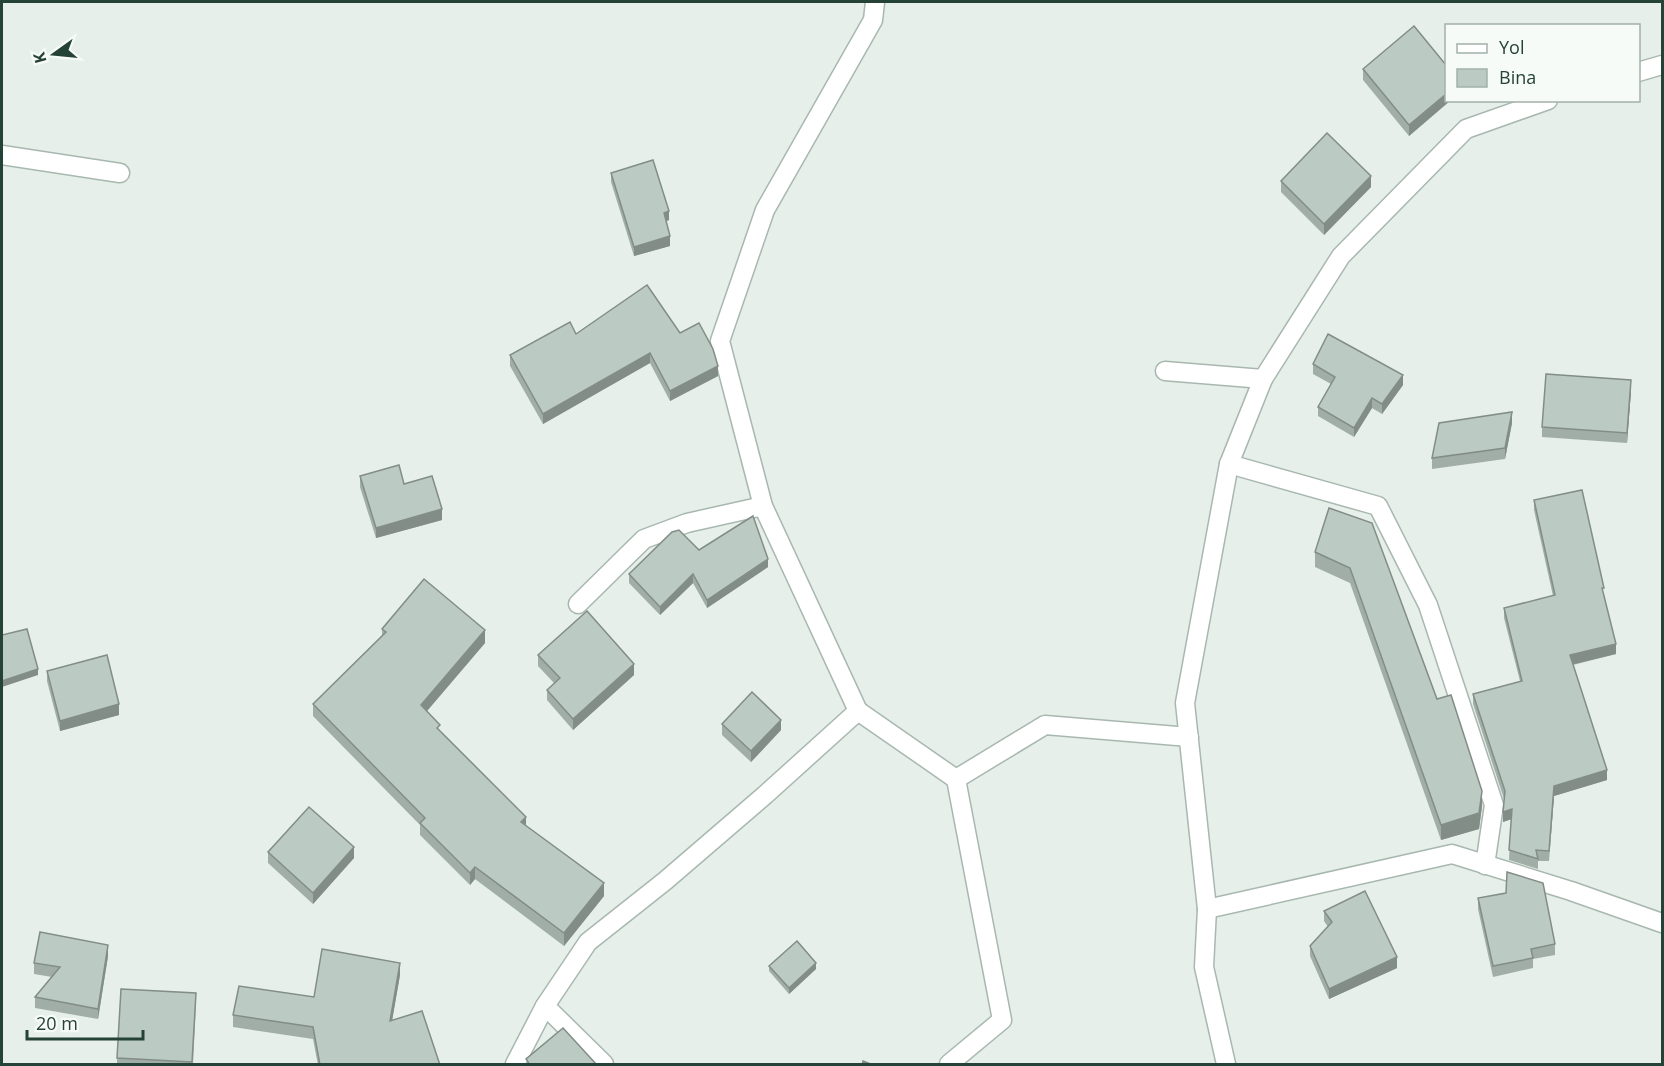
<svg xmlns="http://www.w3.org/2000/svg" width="1664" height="1066" font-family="'Open Sans',sans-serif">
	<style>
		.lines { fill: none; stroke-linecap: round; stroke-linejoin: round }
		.street-casing { stroke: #a8b8b0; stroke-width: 21 }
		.street { stroke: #fff; stroke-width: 18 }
		.wall { fill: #a1aea7 }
		.shaded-wall { fill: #838d88 }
		.building { fill: #bbcac2; stroke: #838d88; stroke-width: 1.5 }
	</style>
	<rect width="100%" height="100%" fill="#e6efea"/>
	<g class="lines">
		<g class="street-casing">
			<g id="street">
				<path d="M1638,72L1662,65"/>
				<path d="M2,155L120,173"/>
				<path d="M1165,371L1263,379"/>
				<path d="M1229,464L1378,506L1428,605L1494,805L1485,865"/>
				<path d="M578,604L644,539L687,523L763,506"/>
				<path d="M858,711L956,779"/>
				<path d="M1207,909L1452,854L1571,891L1662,923"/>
				<path d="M545,1006L604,1064"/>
				<path d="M515,1064L545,1006L588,942L665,881L765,795L858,711L763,506L720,341L765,210L873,20L875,2"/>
				<path d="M949,1064L1002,1020L956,779L1045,725L1189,737"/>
				<path d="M1226,1064L1204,967L1207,909L1185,703L1229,464L1263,379L1341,256L1466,129L1548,100"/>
			</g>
		</g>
		<use href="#street" class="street"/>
	</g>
	<g class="wall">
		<path d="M1363,69L1446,100H1451L1409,136L1363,80Z"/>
		<path d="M611,173L669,220L666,221L670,246L634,256L611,182Z"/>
		<path d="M1281,181L1371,187L1324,235L1281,192Z"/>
		<path d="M680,333L718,376L670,401L650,363L543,424L510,366V355L576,334Z"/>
		<path d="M1313,364L1403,385L1382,414L1372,408L1354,437L1318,416V407L1331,384L1313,374Z"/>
		<path d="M1631,391L1627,443L1542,437V427Z"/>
		<path d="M1512,423L1505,459L1432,469V458Z"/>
		<path d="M360,476L404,484L442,520L376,538L360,487Z"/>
		<path d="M1534,500L1604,595L1616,654L1573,665L1607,780L1554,796L1549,861H1538V869L1509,860L1511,819L1503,822L1504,799L1473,704V694L1520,681L1504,618V608L1553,596L1534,510Z"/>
		<path d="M1329,508L1437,699L1482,806L1479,829L1441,840L1350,583L1315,567V552Z"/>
		<path d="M699,550L768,567L707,608L693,583L660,615L629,583V574Z"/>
		<path d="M382,629L485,643L427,711L440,731L526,826L604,896L564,946L475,879L470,885L420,835V825L313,716V704L382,636Z"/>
		<path d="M538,655L634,675L573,730L547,700V690L554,683L538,666Z"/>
		<path d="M47,671L119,715L60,731L47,681Z"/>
		<path d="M722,724L781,730L751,762L722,735Z"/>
		<path d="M268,852L354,858L313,904L268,863Z"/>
		<path d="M1478,898L1555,944V955L1533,959V968L1493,977L1478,909Z"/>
		<path d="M1324,911L1397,968L1329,999L1310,956V946L1328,927L1324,921Z"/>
		<path d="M108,956L98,1019L35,1008V997L52,977L34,974V963Z"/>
		<path d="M769,966L816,969L789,994L769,971Z"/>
		<path d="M400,975L392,1020L440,1065H318L313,1039L233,1027V1015L314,997Z"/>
		<path d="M196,1003L193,1065H117V1058Z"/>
	</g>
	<g class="shaded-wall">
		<path d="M1446,94V100H1451L1409,136V125Z"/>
		<path d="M1371,176V187L1324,235V224Z"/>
		<path d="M669,211V220L664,222V213Z"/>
		<path d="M670,236V246L634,256V247Z"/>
		<path d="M650,353V363L543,424V414Z"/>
		<path d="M718,366V376L670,401V391Z"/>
		<path d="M1403,375V385L1382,414V404Z"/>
		<path d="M1631,380V391L1627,443V433Z"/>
		<path d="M1372,398V408L1354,437V428Z"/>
		<path d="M1512,412V423L1505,459V448Z"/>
		<path d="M442,509V520L376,538V528Z"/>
		<path d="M768,559V567L707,608V600Z"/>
		<path d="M693,574V583L660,615V607Z"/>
		<path d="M485,630V643L421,718V705Z"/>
		<path d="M1616,644V654L1570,665V655Z"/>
		<path d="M634,664V675L573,730V719Z"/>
		<path d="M38,669V675L2,687V681Z"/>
		<path d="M119,704V715L60,731V721Z"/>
		<path d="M781,720V730L751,762V751Z"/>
		<path d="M1607,770V780L1554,796L1549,861L1554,786Z"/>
		<path d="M1482,791V806L1479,829L1441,840V825Z"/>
		<path d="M1512,809V819L1503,822V812Z"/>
		<path d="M526,817V829L521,822Z"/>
		<path d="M354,847V858L313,904V893Z"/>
		<path d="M475,867V879L470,885V873Z"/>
		<path d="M604,883V896L564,946V933Z"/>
		<path d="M108,945V956L98,1019V1009Z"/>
		<path d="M1397,957V968L1329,999V989Z"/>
		<path d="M400,963V975L390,1033V1021Z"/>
		<path d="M816,963V969L789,994V988Z"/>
	</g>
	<g class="building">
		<path d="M1414,26L1446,65V94L1409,125L1363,69Z"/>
		<path d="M1327,133L1371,176L1324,224L1281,181Z"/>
		<path d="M653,160L669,211L664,213L670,236L634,247L611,173Z"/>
		<path d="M647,285L680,333L699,323L713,349L718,366L670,391L650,353L543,414L510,355L570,322L576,334Z"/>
		<path d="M1328,334L1403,375L1382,404L1372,398L1354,428L1318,407L1335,377L1313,364Z"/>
		<path d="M1546,374L1631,380L1627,433L1542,427Z"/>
		<path d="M1512,412L1505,448L1432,458L1439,423Z"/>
		<path d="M399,465L404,484L432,476L442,509L376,528L360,476Z"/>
		<path d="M1582,490L1604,588H1602L1616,644L1570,655L1607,770L1554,786L1549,851L1536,850L1538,859L1509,850L1512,809L1503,812L1505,791L1473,694L1522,681L1504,608L1555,595L1534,500Z"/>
		<path d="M1329,508L1372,523L1437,699L1451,695L1482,791L1479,813L1441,825L1350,568L1315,552Z"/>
		<path d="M753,516L768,559L707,600L693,574L660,607L629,574L672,532L679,530L699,550Z"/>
		<path d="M424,579L485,630L421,705L440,725L437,728L526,817L521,822L604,883L564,933L475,867L470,873L420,823L425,818L313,704L386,632L382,629Z"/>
		<path d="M587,611L634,664L573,719L547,690L560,678L538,655Z"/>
		<path d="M27,629L38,669L2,681V635Z"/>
		<path d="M107,655L119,704L60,721L47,671Z"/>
		<path d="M752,692L781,720L751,751L722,724Z"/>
		<path d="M309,807L354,847L313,893L268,852Z"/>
		<path d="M1507,872L1543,883L1555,944L1531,949L1533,958L1493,966L1478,898L1506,893Z"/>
		<path d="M1365,891L1397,957L1329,989L1310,946L1332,922L1324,911Z"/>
		<path d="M40,932L108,945L98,1009L35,997L60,967L34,963Z"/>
		<path d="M797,941L816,963L789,988L769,966Z"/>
		<path d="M322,949L400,963L390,1021L422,1011L440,1065H320L313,1027L233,1015L239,986L314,997Z"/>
		<path d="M121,989L196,993L192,1062L117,1058Z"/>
		<path d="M563,1028L597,1065H530L526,1059Z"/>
		<path d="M863,1061L873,1065H862Z"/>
	</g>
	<rect width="1664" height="1066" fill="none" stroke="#244236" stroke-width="6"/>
	<rect x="1445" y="24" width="195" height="78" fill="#f7fbf8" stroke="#a3b1aa" stroke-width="1.5"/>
	<rect x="1457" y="44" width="30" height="9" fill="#ffffff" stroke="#a3b1aa" stroke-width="1.5"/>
	<text x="1499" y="54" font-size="18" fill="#244236">Yol</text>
	<rect x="1457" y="69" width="30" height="18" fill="#bbcac2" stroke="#a3b1aa" stroke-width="1.5"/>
	<text x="1499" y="84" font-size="18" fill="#244236">Bina</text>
	<g transform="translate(54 54) rotate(255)" stroke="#f7fbf8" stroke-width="4.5" paint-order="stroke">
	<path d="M0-4.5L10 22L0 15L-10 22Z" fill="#244236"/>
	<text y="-9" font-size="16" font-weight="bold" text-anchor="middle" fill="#244236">K</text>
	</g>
	<path d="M27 1030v9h116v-9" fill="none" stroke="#244236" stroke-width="3"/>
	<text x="36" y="1030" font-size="18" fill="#244236" stroke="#f7fbf8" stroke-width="4.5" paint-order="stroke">20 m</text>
</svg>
